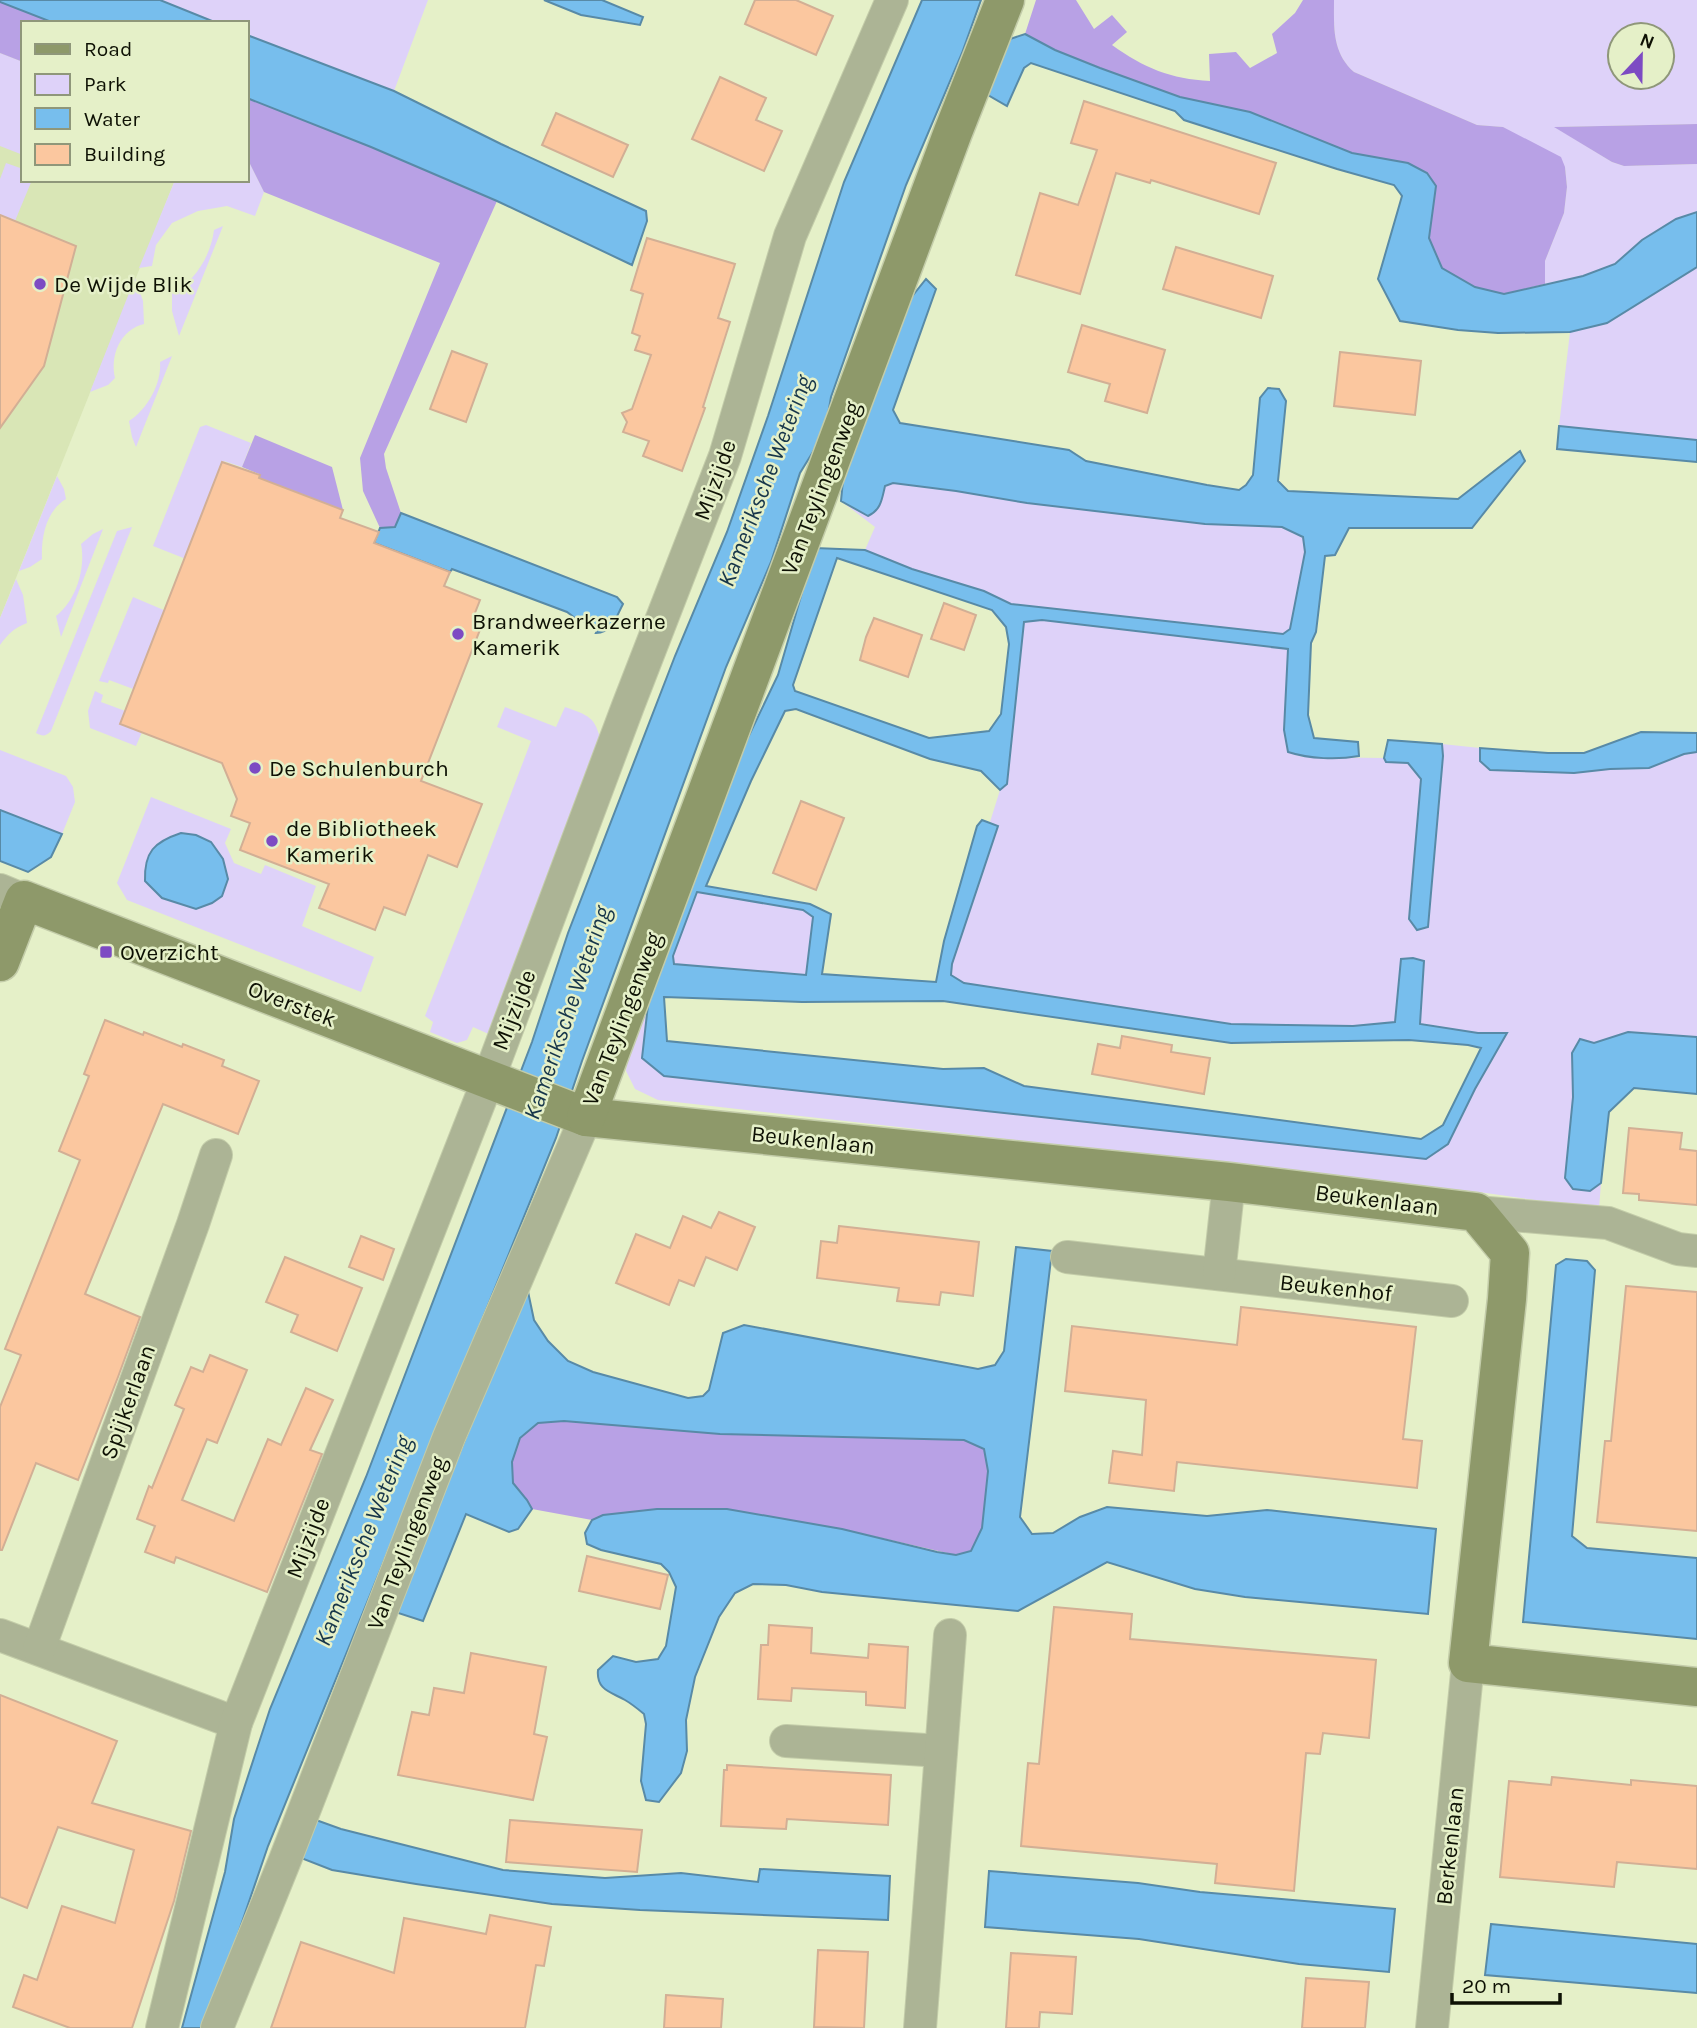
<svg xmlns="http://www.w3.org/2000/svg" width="1697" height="2028" font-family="Karla,sans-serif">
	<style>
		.built { fill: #d9e6b6 }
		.green { fill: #ded2f9; fill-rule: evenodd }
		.forest { fill: #b8a1e5 }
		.water { fill: #77beed; stroke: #588aa7; stroke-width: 2; fill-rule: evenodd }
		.building { fill: #fbc79f; stroke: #d2af95; stroke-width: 2 }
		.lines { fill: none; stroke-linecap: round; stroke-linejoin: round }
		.street-casing { stroke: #c3cca9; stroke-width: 34 }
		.secondary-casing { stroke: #c3cca9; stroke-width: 41 }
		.street { stroke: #acb495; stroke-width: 32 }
		.secondary { stroke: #8e996a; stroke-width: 38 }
		.poi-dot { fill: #7d4bc3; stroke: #e5f0c8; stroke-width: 2.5 }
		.labels { text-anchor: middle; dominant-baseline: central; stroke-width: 5; stroke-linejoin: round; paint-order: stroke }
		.poi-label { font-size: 23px; fill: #0e1104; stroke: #e5f0c8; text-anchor: start }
		.street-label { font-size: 23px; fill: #0e1104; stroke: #e5f0c8 }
		.water-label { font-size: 24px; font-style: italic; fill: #17364a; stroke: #e5f0c8 }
	</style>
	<rect width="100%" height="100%" fill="#e5f0c8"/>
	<path class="built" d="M0,53L23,62V180H175L0,618Z"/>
	<g class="green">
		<path d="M160,0H428L394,91L247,35V23H217Z"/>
		<path d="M1334,0H1697V124L1555,127L1612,162L1624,166L1697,164V212L1676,219L1642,240L1615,264L1583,276L1545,284V261L1564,213L1567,187L1565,167L1503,127L1477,125L1354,72C1332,52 1334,28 1334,0ZM1620,35H1662V77H1620Z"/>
		<path d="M0,53L23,62V155L0,146Z"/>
		<path d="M247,158L264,192L255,216L227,206L198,211L172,223L156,245L152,266L139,268L175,180H247Z"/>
		<path d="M6,163L23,169V180H32L15,221L0,216V179Z"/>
		<path d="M223,226L179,336L172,311V293C195,282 211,255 214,230Z"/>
		<path d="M1697,267V440L1559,426L1570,332L1607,323Z"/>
		<path d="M135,278L143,301L144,324C120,330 110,355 115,378L108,385L90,392Z"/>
		<path d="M172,356L136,447L132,437L129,421C147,410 162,383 160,362Z"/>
		<path d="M206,425L251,443L242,467L224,461L186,559L153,546L200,427Z"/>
		<path d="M57,476L64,489L66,499C46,511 41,537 42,559L30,567L19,571Z"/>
		<path d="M892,483L956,491L1027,503L1205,524L1282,527L1303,537L1305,552L1290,630L1284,634L1011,604L996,596L912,569L865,550L875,527L841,501L868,516L879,507L885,486Z"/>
		<path d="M132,527L51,731C46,736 43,737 36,733L117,531Z"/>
		<path d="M103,529L61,637L56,616C76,601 86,568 81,544L93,534Z"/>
		<path d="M16,579L23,595L27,623C14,628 8,634 0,645V618Z"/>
		<path d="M133,597L166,611L136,690L109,680L108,683L99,681Z"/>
		<path d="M1041,620L1288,649V752L1303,757L1384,758L1386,762L1408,763L1421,779L1409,919L1417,930L1428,927L1443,756L1442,744L1480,748V761L1490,770L1574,773L1610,769L1649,768L1684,754L1697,752V1037L1628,1032L1594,1043L1580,1039L1572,1053L1573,1189L1590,1191L1601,1183L1599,1209L1479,1192L658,1100L635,1089L626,1071L636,1008L647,970L664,1076L1426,1159L1448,1144L1475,1089L1506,1033H1478L1420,1024L1424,961L1413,958L1401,959L1395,1022L1353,1026L1231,1024L964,983L951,975L952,964L998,826L990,822L1000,790L1007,784L1023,622Z"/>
		<path d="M95,691L103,695L101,702L128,712L142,732L136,746L90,728L88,711Z"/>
		<path d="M505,707L556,727L565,707C589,716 595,716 601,742L493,1036L473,1027L467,1040L457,1043L430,1032L433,1022L425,1016L475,889L531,741L497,727Z"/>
		<path d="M0,750L66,776L73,787L75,802L62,834L0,810Z"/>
		<path d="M151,797L231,829L225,843L234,863L261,874L265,865L316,886L302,926L374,957L361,992L127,900L117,883Z"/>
		<path d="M697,892L803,910L813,916L807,975L674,964L673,956Z"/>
	</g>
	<g class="forest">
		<path d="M1036,0H1076L1094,29L1112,15L1127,32L1112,45C1144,68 1171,79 1210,81L1209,54L1236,52L1250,68L1277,53L1272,34L1295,13L1303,0H1334C1334,28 1332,52 1354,72L1477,125L1503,127L1561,157L1565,167L1567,187L1564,213L1545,261V284L1504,294L1475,287L1442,268L1429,238L1435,186L1408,163L1352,153L1250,112L1181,97L1100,68L1055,50L1025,34Z"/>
		<path d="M0,2L54,23H23V62L0,53Z"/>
		<path d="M247,98L371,147L497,201L384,454L386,468L401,513L395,527L380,528L363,491L360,458L440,263L264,192L247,158Z"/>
		<path d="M1697,124V164L1624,166L1612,162L1554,127Z"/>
		<path d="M255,435L332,467L343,510L258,478L259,474L242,467Z"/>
		<path d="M564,1421L720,1434L964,1440L984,1449L988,1471L982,1528L971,1552L956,1555L842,1529L727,1509H657L603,1515L592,1520L532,1509L527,1500L513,1483L512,1462L520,1438L538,1423Z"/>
	</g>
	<g class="water">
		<path d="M0,0H160L217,23H54L0,2Z"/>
		<path d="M544,0H602L643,17L640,25L581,15Z"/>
		<path d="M922,0H981L962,53L906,185L831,397L827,420L819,442L800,473L771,562L726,667L582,1061L556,1138L268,1846L206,2028H182L225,1872L234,1819L270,1709L366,1477L532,1042L568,933L675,656L727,532L768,416L844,182Z"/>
		<path d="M1025,34L1055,50L1100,68L1180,97L1250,112L1352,153L1408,163L1427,173L1436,186L1429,238L1442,268L1475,287L1504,294L1583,276L1615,264L1642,240L1676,219L1697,212V267L1607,323L1570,332L1498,333L1458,330L1400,321L1378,279L1402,196L1394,185L1337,169L1184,120L1175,111L1031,63L1024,68L1007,106L988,95L1010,39Z"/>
		<path d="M247,35L394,91L501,144L646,211L647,221L632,265L497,201L371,147L247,98Z"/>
		<path d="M926,279L936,289L893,410L900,423L1069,450L1086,461L1207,485L1239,490L1246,485L1253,475L1260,398L1268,388L1279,389L1286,401L1278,481L1288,491L1458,499L1520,451L1525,461L1472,528H1349L1335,555L1325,556L1316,632L1311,643L1308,715L1314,738L1358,742L1359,756C1337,760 1310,759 1288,752L1284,730L1288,649L1042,620L1024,622L1007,784L1000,790L981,771L930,759L796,709L785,711L751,781L706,886L810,904L831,914L822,974L936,982L944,941L977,826L982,820L998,826L952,964L951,975L964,983L1231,1024L1353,1026L1395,1022L1401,959L1413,958L1424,961L1420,1024L1478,1033H1507L1475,1089L1448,1144L1426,1159L664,1076L642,1058L649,996L733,769L778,675L815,548L865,550L912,569L984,591L1011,604L1283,634L1290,629L1305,552L1303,537L1282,527L1205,524L1027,503L956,491L893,483L885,486C882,499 881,510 868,516L841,501L843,480L910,299ZM837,558L992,610L1006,627L1009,644L1001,714L989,731L929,738L795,691L793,685ZM697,892L803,910L813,917L806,975L674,964L673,956ZM664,997L802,1002L943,1001L1231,1043L1409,1040L1468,1045L1481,1048L1443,1125L1421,1139L1024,1086L984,1068L943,1069L667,1041Z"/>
		<path d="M1559,426L1697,440V462L1557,449Z"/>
		<path d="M401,513L617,597L623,604C616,617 613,632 596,633L599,627L575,618L567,612L452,569L450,572L374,543L380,528L395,527Z"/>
		<path d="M1641,732L1697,733V752L1684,754L1649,768L1610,769L1574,773L1490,770L1480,761V748L1548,753H1584Z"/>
		<path d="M1388,740L1442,744L1443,756L1428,927L1417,930L1409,919L1421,779L1408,763L1386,762L1384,758Z"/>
		<path d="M0,810L62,834L51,857L28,872L0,861Z"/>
		<path d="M181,833L196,835L211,842L223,859L228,879L222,896L212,903L196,909L162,898L145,881C144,852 154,842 181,833Z"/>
		<path d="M1628,1032L1697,1037V1094L1634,1088L1609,1112L1601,1183L1590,1191L1573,1189L1565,1178L1573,1097L1572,1053L1580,1039L1594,1043Z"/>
		<path d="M1016,1247L1052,1251L1020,1517L1032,1534L1053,1533L1080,1517L1107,1507L1207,1516L1267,1510L1436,1529L1428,1614L1245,1597L1195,1589L1107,1562L1018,1611L822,1592L786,1585L753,1584L735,1593L719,1617L695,1677L686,1720L687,1751L681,1773L659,1802L646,1800L641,1781L646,1724L644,1714C638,1709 632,1704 625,1700C611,1692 596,1690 598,1670L613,1656L636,1662L658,1659L666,1646L676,1587L669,1572L661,1564L601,1550L587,1544L585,1533L592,1520L603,1515L657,1509H727L842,1529L937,1552L956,1555L971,1551L982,1528L988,1471L984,1449L964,1440L720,1434L564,1421L538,1423L520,1438L512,1462L513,1483L527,1500L532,1509L518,1529L509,1532L466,1514L423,1621L395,1612L527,1287L534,1320L548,1341L568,1361L593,1372L688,1398L703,1396L709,1390L723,1333L744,1325L978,1369L995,1365L1004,1351Z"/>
		<path d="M1566,1259L1587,1261L1595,1270L1572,1536L1587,1548L1697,1558V1639L1523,1622L1556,1265Z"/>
		<path d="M316,1820L341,1829L503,1870L605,1878L681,1873L758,1882L760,1869L890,1876L888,1920L640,1910L552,1904L416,1884L332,1870L301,1858Z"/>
		<path d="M989,1871L1138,1883L1200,1892L1395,1909L1389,1972L1299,1964L1139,1939L985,1927Z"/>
		<path d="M1491,1924L1697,1944V1993L1485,1975Z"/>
	</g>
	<g class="building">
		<path d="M755,0H796L833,16L816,55L745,24Z"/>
		<path d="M720,77L766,98L756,120L782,131L764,171L692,139Z"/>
		<path d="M1084,101L1276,163L1259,214L1151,180L1150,183L1116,173L1080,294L1016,275L1040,193L1078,205L1097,150L1071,143Z"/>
		<path d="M556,113L628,145L613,177L542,145Z"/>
		<path d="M0,215L76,246L44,366L0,428Z"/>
		<path d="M647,238L735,264L718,318L730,322L703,407L705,408L682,471L643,456L649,441L623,432L627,422L622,413L632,409L651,355L635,350L640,336L632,333L643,294L631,290Z"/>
		<path d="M1176,247L1273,276L1261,318L1163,289Z"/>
		<path d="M1082,325L1165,350L1147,413L1105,401L1110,384L1068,372Z"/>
		<path d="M452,351L487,364L466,422L430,409Z"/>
		<path d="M1340,352L1421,361L1415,415L1334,406Z"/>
		<path d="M222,462L260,475L259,478L343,510L340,518L379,532L374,543L450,572L444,586L480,600L473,618L483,622L421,781L482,804L457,867L428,855L405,915L384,907L375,930L319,908L329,884L240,850L250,823L231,816L237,799L222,763L120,724Z"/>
		<path d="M944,603L976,615L964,650L931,639Z"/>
		<path d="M874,618L922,635L908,677L860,660L866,637Z"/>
		<path d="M801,801L844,818L816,890L773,873Z"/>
		<path d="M105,1020L143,1035L144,1032L182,1047L183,1044L224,1060L222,1066L259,1081L238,1134L163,1104L85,1294L140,1317L118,1377L78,1480L36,1463L2,1550H0V1407L21,1355L5,1349L80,1160L59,1151L89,1076L84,1074Z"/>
		<path d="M1122,1036L1172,1045L1171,1052L1210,1058L1204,1094L1092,1074L1098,1044L1120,1048Z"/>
		<path d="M1629,1128L1682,1133L1680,1149L1697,1151V1205L1639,1200V1194L1623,1193Z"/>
		<path d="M719,1212L755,1227L737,1270L706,1257L694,1286L679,1280L669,1305L616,1283L636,1234L670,1248L683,1216L711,1228Z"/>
		<path d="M839,1226L979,1242L973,1296L941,1292L939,1305L897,1301L899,1288L817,1278L821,1241L837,1243Z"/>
		<path d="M361,1236L394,1249L383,1280L349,1267Z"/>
		<path d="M285,1257L362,1288L337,1351L291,1332L298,1315L266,1302Z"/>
		<path d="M1626,1286L1697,1292V1531L1597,1522L1605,1441H1611Z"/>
		<path d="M1241,1307L1416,1327L1403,1439L1422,1441L1417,1488L1177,1462L1174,1491L1109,1483L1113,1451L1142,1455L1146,1400L1065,1391L1072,1326L1237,1345Z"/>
		<path d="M210,1355L247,1370L217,1443L207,1439L182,1500L234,1521L268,1439L281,1445L306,1388L333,1400L310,1450L322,1454L267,1592L176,1557L174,1563L145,1552L155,1526L137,1519L149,1486L152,1488L184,1409L175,1405L191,1367L203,1372Z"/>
		<path d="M587,1556L668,1575L660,1609L579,1591Z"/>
		<path d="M1054,1607L1132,1614L1130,1639L1376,1660L1369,1738L1323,1733L1320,1754L1306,1753L1294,1891L1215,1883L1217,1864L1021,1846L1028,1763L1039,1764Z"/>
		<path d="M769,1625L812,1628L811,1653L868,1658L869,1644L908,1647L905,1708L866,1705V1692L792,1688L791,1701L758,1699L761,1645H768Z"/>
		<path d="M471,1653L546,1667L534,1734L547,1737L533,1800L398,1775L412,1712L429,1715L434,1688L464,1693Z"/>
		<path d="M0,1695L117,1741L92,1803L191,1831L174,1901L132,2028H70L13,2007L24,1975L37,1980L62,1906L115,1923L134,1850L58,1827L27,1908L0,1897Z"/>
		<path d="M727,1765L891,1775L888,1825L787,1819L786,1829L721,1826L724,1770H727Z"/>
		<path d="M1552,1777L1631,1785V1780L1697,1786V1869L1617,1862L1614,1887L1500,1877L1509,1781L1551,1785Z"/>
		<path d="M510,1820L642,1830L637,1872L506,1862Z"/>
		<path d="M490,1915L551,1927L544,1966L536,1965L525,2028H271L301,1942L394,1973L404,1918L486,1934Z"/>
		<path d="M818,1950L868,1952L864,2028L814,2027Z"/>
		<path d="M1011,1953L1076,1957L1072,2014L1040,2012L1039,2028H1006Z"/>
		<path d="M1306,1978L1369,1982L1365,2028H1302Z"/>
		<path d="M666,1995L723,1999L721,2028H664Z"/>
	</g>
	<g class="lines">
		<g class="street-casing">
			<g id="street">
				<path d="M0,890L24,900"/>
				<path d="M1476,1212L1608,1223L1678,1249L1697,1251"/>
				<path d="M1067,1257L1452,1301"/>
				<path d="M1219,1274L1229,1182"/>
				<path d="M0,1635L236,1723"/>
				<path d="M39,1649L193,1224L216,1155"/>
				<path d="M786,1741L941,1751"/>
				<path d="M162,2028L236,1723L488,1080L628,706L725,456L790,236L892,0"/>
				<path d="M217,2028L285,1860L449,1437L586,1117"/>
				<path d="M920,2028L950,1635"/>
				<path d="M1432,2028L1468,1663"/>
			</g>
		</g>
		<g class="secondary-casing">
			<g id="secondary">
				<path d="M0,962L24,900L586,1117L1229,1182L1476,1212L1510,1253L1507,1299L1468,1663L1697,1687"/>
				<path d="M586,1117L953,132L1005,0"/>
			</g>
		</g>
		<use href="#street" class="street"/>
		<use href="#secondary" class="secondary"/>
	</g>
	<g class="poi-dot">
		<circle cx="40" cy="284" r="7"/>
		<circle cx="458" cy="634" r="7"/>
		<circle cx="255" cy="768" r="7"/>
		<circle cx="272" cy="841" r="7"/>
		<rect x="99" y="945" width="14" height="14" rx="3.5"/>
	</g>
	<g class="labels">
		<g class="poi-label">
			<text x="54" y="284">De Wijde Blik</text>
			<text x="472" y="621">Brandweerkazerne<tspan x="472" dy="26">Kamerik</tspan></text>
			<text x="269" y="768">De Schulenburch</text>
			<text x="286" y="828">de Bibliotheek<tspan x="286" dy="26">Kamerik</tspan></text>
			<text x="120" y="952">Overzicht</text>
		</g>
		<g class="street-label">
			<text transform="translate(715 480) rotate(-70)">Mijzijde</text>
			<text transform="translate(821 488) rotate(-69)">Van Teylingenweg</text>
			<text transform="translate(292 1004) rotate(21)">Overstek</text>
			<text transform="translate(514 1010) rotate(-69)">Mijzijde</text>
			<text transform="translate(622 1019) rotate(-69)">Van Teylingenweg</text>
			<text transform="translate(813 1140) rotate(6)">Beukenlaan</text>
			<text transform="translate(1377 1200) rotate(7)">Beukenlaan</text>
			<text transform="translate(1336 1288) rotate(6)">Beukenhof</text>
			<text transform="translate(128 1402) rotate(-70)">Spijkerlaan</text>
			<text transform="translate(308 1538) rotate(-69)">Mijzijde</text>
			<text transform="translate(407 1543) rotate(-69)">Van Teylingenweg</text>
			<text transform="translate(1450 1846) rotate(-84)">Berkenlaan</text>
		</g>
		<g class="water-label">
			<text transform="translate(765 481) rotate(-69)">Kameriksche Wetering</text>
			<text transform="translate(567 1013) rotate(-71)">Kameriksche Wetering</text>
			<text transform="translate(363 1541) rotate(-68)">Kameriksche Wetering</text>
		</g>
	</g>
	<rect x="21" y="21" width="228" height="161" fill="#e5f0c8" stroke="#8f977a" stroke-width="2"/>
	<rect x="35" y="44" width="35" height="10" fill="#8e996a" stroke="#8f977a" stroke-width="2"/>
	<text x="84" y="56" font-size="21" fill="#0e1104">Road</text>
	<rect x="35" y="74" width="35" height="21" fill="#ded2f9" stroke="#8f977a" stroke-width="2"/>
	<text x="84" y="91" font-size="21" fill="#0e1104">Park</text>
	<rect x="35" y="108" width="35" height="21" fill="#77beed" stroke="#8f977a" stroke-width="2"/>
	<text x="84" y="126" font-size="21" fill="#0e1104">Water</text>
	<rect x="35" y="144" width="35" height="21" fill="#fbc79f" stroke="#8f977a" stroke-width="2"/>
	<text x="84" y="161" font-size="21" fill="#0e1104">Building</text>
	<g transform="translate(1641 56) rotate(22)"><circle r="33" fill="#e5f0c8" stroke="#8f977a" stroke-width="2"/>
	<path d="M0-5L12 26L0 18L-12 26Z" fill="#7d4bc3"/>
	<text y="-10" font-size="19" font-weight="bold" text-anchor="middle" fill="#0e1104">N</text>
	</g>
	<path d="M1452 1993v10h108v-10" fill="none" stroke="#0e1104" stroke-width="3.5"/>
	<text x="1462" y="1993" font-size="21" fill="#0e1104" stroke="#e5f0c8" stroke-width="5" paint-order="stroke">20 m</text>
</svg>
